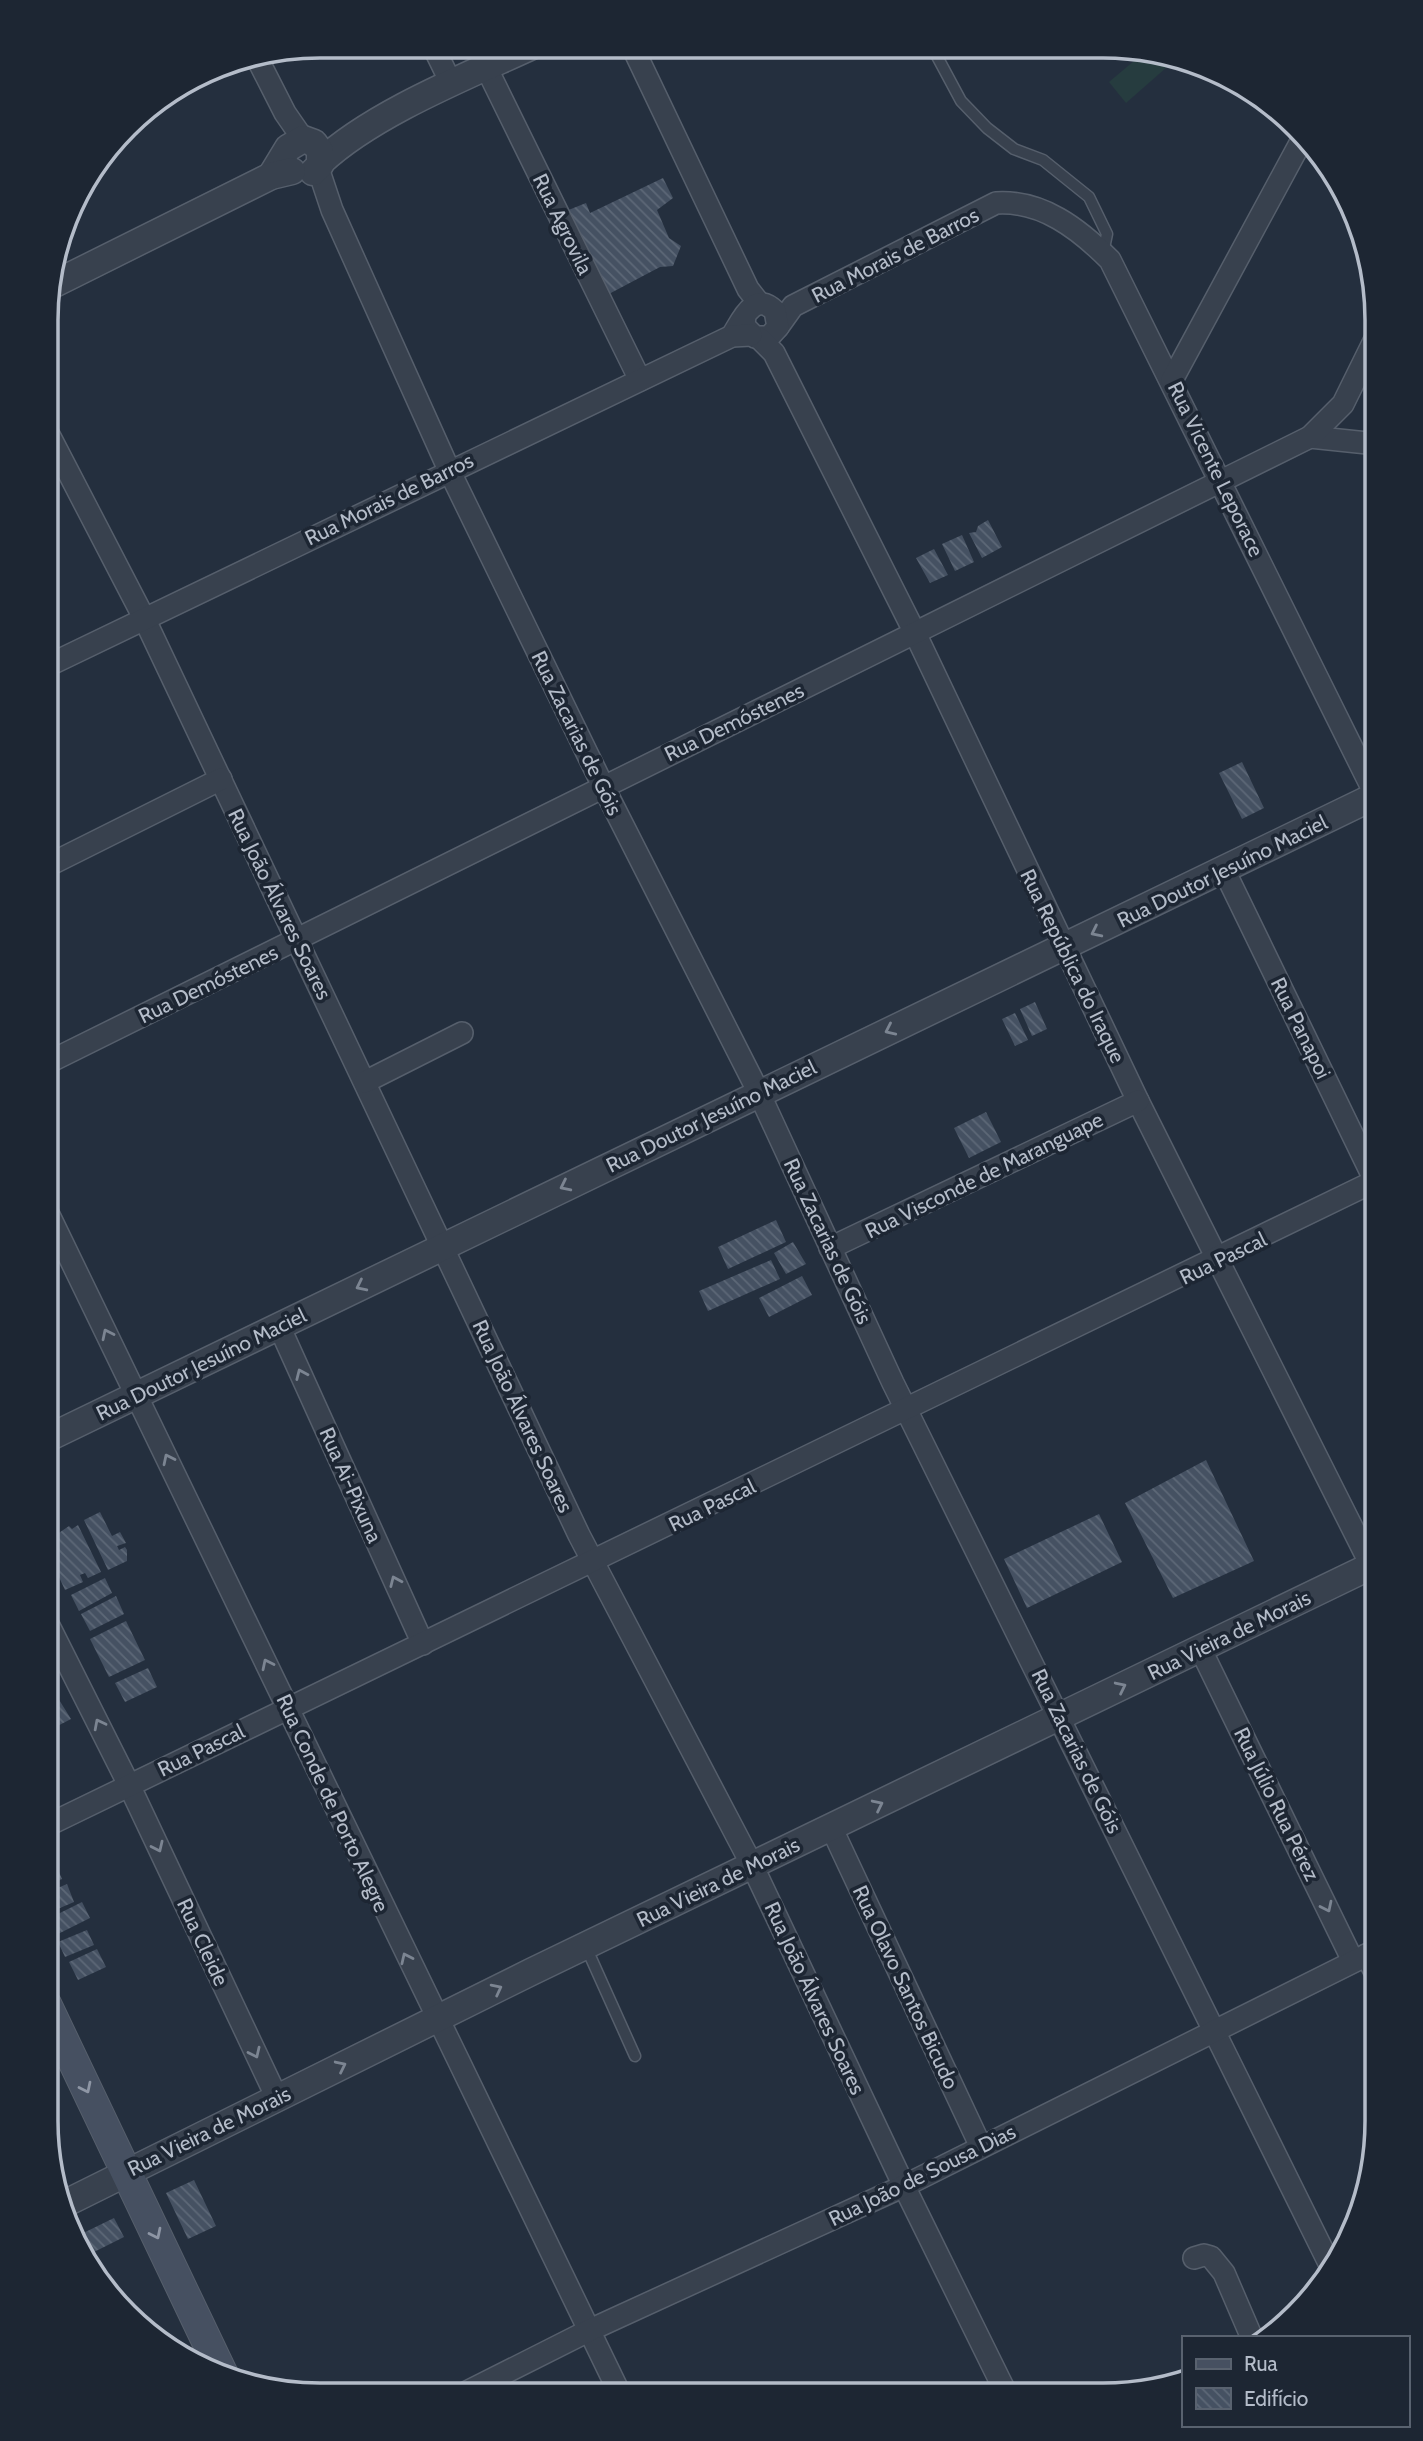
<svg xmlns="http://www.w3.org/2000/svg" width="1423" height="2441" font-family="Cabin,sans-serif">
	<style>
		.green { fill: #263c3f }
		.building { fill: url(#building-back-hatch) }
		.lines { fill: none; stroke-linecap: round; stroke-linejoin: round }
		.service-casing { stroke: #565f6c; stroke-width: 13 }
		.minor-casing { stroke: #565f6c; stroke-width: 24 }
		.tertiary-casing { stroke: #565f6c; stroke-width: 29 }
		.secondary-casing { stroke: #565f6c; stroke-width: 32 }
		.service { stroke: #38414e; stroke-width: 10 }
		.minor { stroke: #38414e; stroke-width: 21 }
		.tertiary { stroke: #38414e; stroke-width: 26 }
		.secondary { stroke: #465061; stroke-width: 30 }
		.oneway { stroke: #7c8592 }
		.oneway2 { stroke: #8e96a5 }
		.labels { text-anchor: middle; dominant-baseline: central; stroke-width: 7; stroke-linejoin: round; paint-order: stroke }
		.street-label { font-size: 21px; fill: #b4bcc9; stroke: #1d2633 }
		.rim { fill: none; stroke: #b4bcc9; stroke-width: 3.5 }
	</style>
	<defs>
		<pattern id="building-back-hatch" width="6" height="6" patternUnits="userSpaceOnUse" patternTransform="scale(1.75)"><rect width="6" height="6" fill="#455162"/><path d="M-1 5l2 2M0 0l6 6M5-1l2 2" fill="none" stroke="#5d6877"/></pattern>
	</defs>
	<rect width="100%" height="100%" fill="#242f3e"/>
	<path class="green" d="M1147,50L1154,52L1167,67L1126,103L1109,82Z"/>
	<g class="building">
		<path d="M663,178L673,198L657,210L669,238L681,246L673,266L660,267L607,295L566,211L586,203L590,213Z"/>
		<path d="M988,520L1002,547L982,558L969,533L976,532L978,526Z"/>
		<path d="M962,535L974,562L955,571L942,544Z"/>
		<path d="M934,549L948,575L930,583L916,558Z"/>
		<path d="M1242,762L1264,808L1242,819L1219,773Z"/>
		<path d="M1035,1002L1047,1029L1032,1036L1020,1009Z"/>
		<path d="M1015,1013L1028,1040L1015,1046L1002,1019Z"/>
		<path d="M986,1112L1001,1142L969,1158L954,1128Z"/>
		<path d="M776,1220L786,1242L728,1269L718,1247Z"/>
		<path d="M793,1242L806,1264L786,1274L774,1253Z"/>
		<path d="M771,1260L780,1279L708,1311L699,1291Z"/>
		<path d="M802,1276L812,1295L769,1317L759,1298Z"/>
		<path d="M1206,1460L1254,1561L1173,1598L1125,1503Z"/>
		<path d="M100,1512L112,1536L120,1532L126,1543L117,1546L119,1550L125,1547L127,1550V1561L108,1570L84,1520Z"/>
		<path d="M1099,1514L1122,1562L1027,1608L1004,1559Z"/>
		<path d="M78,1525L101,1572L88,1578L85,1573L80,1575L83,1582L65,1590L52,1562L55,1553L47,1541L69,1526L72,1529Z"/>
		<path d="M105,1578L112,1593L79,1611L71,1595Z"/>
		<path d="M116,1596L124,1614L90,1631L81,1614Z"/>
		<path d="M126,1621L145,1660L109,1677L90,1639Z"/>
		<path d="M46,1667L57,1688L53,1690L71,1719L46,1732Z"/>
		<path d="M148,1668L157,1687L125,1702L115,1683Z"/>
		<path d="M54,1860L62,1879L46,1887V1864Z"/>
		<path d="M67,1884L74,1902L46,1914V1893Z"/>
		<path d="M82,1902L90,1918L54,1936L46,1920Z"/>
		<path d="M87,1930L94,1945L65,1957L58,1942Z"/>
		<path d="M97,1949L106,1967L78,1980L69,1962Z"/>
		<path d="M194,2180L216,2226L188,2239L166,2193Z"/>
		<path d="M114,2218L124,2237L84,2257L73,2238Z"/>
	</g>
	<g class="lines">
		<g class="service-casing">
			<g id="service">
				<path d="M932,47L961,101L987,128L1014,149L1043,160L1089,197L1107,234L1103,253"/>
				<path d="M586,1947L635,2056"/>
			</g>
		</g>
		<g class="minor-casing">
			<g id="minor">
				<path d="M433,46L451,83"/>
				<path d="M632,46L748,289L759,303"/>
				<path d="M257,58L285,113L303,139"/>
				<path d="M486,67L640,380"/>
				<path d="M318,168L332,210L449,470L603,786L759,1093L893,1383L1332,2269"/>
				<path d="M778,327L793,306L996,203C1042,200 1079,229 1110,260L1376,796"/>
				<path d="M732,336C742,320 754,290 775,311L778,327L769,337H755L744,326L745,315"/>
				<path d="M760,339L774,353L915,633L1138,1101L1377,1577"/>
				<path d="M1172,380L1304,136"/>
				<path d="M48,433L144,618L579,1535L752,1865L904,2186L1007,2395"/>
				<path d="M1310,437L1377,444"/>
				<path d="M47,666L732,336L751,335"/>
				<path d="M47,866L221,779"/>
				<path d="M1224,870L1377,1185"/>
				<path d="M47,1063L1310,437L1343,404L1377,335"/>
				<path d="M365,1082L462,1033"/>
				<path d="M47,1211L620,2394"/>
				<path d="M830,1248L1138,1101"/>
				<path d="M279,1326L423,1644"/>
				<path d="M46,1620L129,1785L277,2098"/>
				<path d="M1200,1648L1353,1961"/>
				<path d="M46,1826L1377,1180"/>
				<path d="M831,1827L981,2147"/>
				<path d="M1366,1955L1377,1976"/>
				<path d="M1194,2258L1204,2255L1211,2257L1224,2273L1252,2338"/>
				<path d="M463,2394L588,2331L904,2186L1377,1950"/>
			</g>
		</g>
		<g class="tertiary-casing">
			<g id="tertiary">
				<path d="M321,162C372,114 467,76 532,46"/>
				<path d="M271,176L288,148L303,139L314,143L320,151V165L313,172"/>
				<path d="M48,287L271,176L292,171"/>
				<path d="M46,1439L1377,795"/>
				<path d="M62,2205L531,1972L1377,1563"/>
			</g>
		</g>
		<g class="secondary-casing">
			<path id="secondary" d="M46,2004L224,2377"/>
		</g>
		<use href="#service" class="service"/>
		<use href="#minor" class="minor"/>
		<use href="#tertiary" class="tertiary"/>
		<use href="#secondary" class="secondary"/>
	</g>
	<defs><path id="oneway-chevron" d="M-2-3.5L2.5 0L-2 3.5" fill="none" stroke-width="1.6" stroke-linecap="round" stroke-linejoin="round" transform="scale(1.75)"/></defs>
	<g class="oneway">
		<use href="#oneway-chevron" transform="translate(1096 932) rotate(154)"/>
		<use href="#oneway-chevron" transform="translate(890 1030) rotate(155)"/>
		<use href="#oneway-chevron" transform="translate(565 1186) rotate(154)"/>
		<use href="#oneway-chevron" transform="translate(361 1286) rotate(154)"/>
		<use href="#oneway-chevron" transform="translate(107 1334) rotate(-116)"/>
		<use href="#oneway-chevron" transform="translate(301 1374) rotate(-114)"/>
		<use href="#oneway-chevron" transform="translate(168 1459) rotate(-116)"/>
		<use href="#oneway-chevron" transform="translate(395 1581) rotate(-114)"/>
		<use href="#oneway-chevron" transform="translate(267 1664) rotate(-116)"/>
		<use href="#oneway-chevron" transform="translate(1121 1687) rotate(-26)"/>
		<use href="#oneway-chevron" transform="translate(99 1724) rotate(-117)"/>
		<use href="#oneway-chevron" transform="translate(878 1805) rotate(-26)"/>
		<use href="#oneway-chevron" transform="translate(158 1847) rotate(65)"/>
		<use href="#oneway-chevron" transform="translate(1327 1907) rotate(64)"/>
		<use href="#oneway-chevron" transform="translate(406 1958) rotate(-115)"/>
		<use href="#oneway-chevron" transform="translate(497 1989) rotate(-27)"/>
		<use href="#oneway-chevron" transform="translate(255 2053) rotate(65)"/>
		<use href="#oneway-chevron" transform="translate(341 2066) rotate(-26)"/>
	</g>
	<g class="oneway2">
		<use href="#oneway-chevron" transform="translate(86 2088) rotate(64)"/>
		<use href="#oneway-chevron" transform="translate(156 2234) rotate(64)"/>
	</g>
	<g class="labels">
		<g class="street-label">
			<text transform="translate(563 224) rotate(64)">Rua Agrovila</text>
			<text transform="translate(895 255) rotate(-27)">Rua Morais de Barros</text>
			<text transform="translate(1216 469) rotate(64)">Rua Vicente Leporace</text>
			<text transform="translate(389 499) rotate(-26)">Rua Morais de Barros</text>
			<text transform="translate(734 722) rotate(-26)">Rua Demóstenes</text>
			<text transform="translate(577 733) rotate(64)">Rua Zacarias de Góis</text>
			<text transform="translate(1222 871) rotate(-26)">Rua Doutor Jesuíno Maciel</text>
			<text transform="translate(280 904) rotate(64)">Rua João Álvares Soares</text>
			<text transform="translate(1073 966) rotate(64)">Rua República do Iraque</text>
			<text transform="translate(208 984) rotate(-26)">Rua Demóstenes</text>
			<text transform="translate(1301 1028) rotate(64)">Rua Panapoi</text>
			<text transform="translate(711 1116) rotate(-26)">Rua Doutor Jesuíno Maciel</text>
			<text transform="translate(984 1175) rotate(-26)">Rua Visconde de Maranguape</text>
			<text transform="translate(828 1241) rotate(65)">Rua Zacarias de Góis</text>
			<text transform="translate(1223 1258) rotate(-26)">Rua Pascal</text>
			<text transform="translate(201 1364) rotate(-26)">Rua Doutor Jesuíno Maciel</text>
			<text transform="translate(523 1416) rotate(65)">Rua João Álvares Soares</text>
			<text transform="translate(351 1485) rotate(66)">Rua Ai-Pixuna</text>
			<text transform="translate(712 1505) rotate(-26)">Rua Pascal</text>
			<text transform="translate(1229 1635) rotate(-26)">Rua Vieira de Morais</text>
			<text transform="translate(201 1750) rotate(-26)">Rua Pascal</text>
			<text transform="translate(1077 1751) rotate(64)">Rua Zacarias de Góis</text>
			<text transform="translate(333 1803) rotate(65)">Rua Conde de Porto Alegre</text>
			<text transform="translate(1277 1804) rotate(64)">Rua Júlio Rua Pérez</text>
			<text transform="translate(718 1882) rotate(-26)">Rua Vieira de Morais</text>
			<text transform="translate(203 1942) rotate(65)">Rua Cleide</text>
			<text transform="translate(906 1987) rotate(65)">Rua Olavo Santos Bicudo</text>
			<text transform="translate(815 1998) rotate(65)">Rua João Álvares Soares</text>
			<text transform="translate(209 2131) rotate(-26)">Rua Vieira de Morais</text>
			<text transform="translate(922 2175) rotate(-26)">Rua João de Sousa Dias</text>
		</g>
	</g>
	<path d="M0 0H1423V2441H0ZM320 58H1103A262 262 0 0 1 1365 320V2121A262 262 0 0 1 1103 2383H320A262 262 0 0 1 58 2121V320A262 262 0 0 1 320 58Z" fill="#1d2633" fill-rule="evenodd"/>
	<path class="rim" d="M320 58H1103A262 262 0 0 1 1365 320V2121A262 262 0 0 1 1103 2383H320A262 262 0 0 1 58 2121V320A262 262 0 0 1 320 58Z"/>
	<rect x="1182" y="2336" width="228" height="91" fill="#1d2633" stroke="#59626f" stroke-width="2"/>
	<rect x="1196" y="2359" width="35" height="10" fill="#465061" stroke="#59626f" stroke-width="2"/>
	<text x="1244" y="2371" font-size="21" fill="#b4bcc9">Rua</text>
	<rect x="1196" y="2388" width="35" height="21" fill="url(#building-back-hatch)" stroke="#59626f" stroke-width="2"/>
	<text x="1244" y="2406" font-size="21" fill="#b4bcc9">Edifício</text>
</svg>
